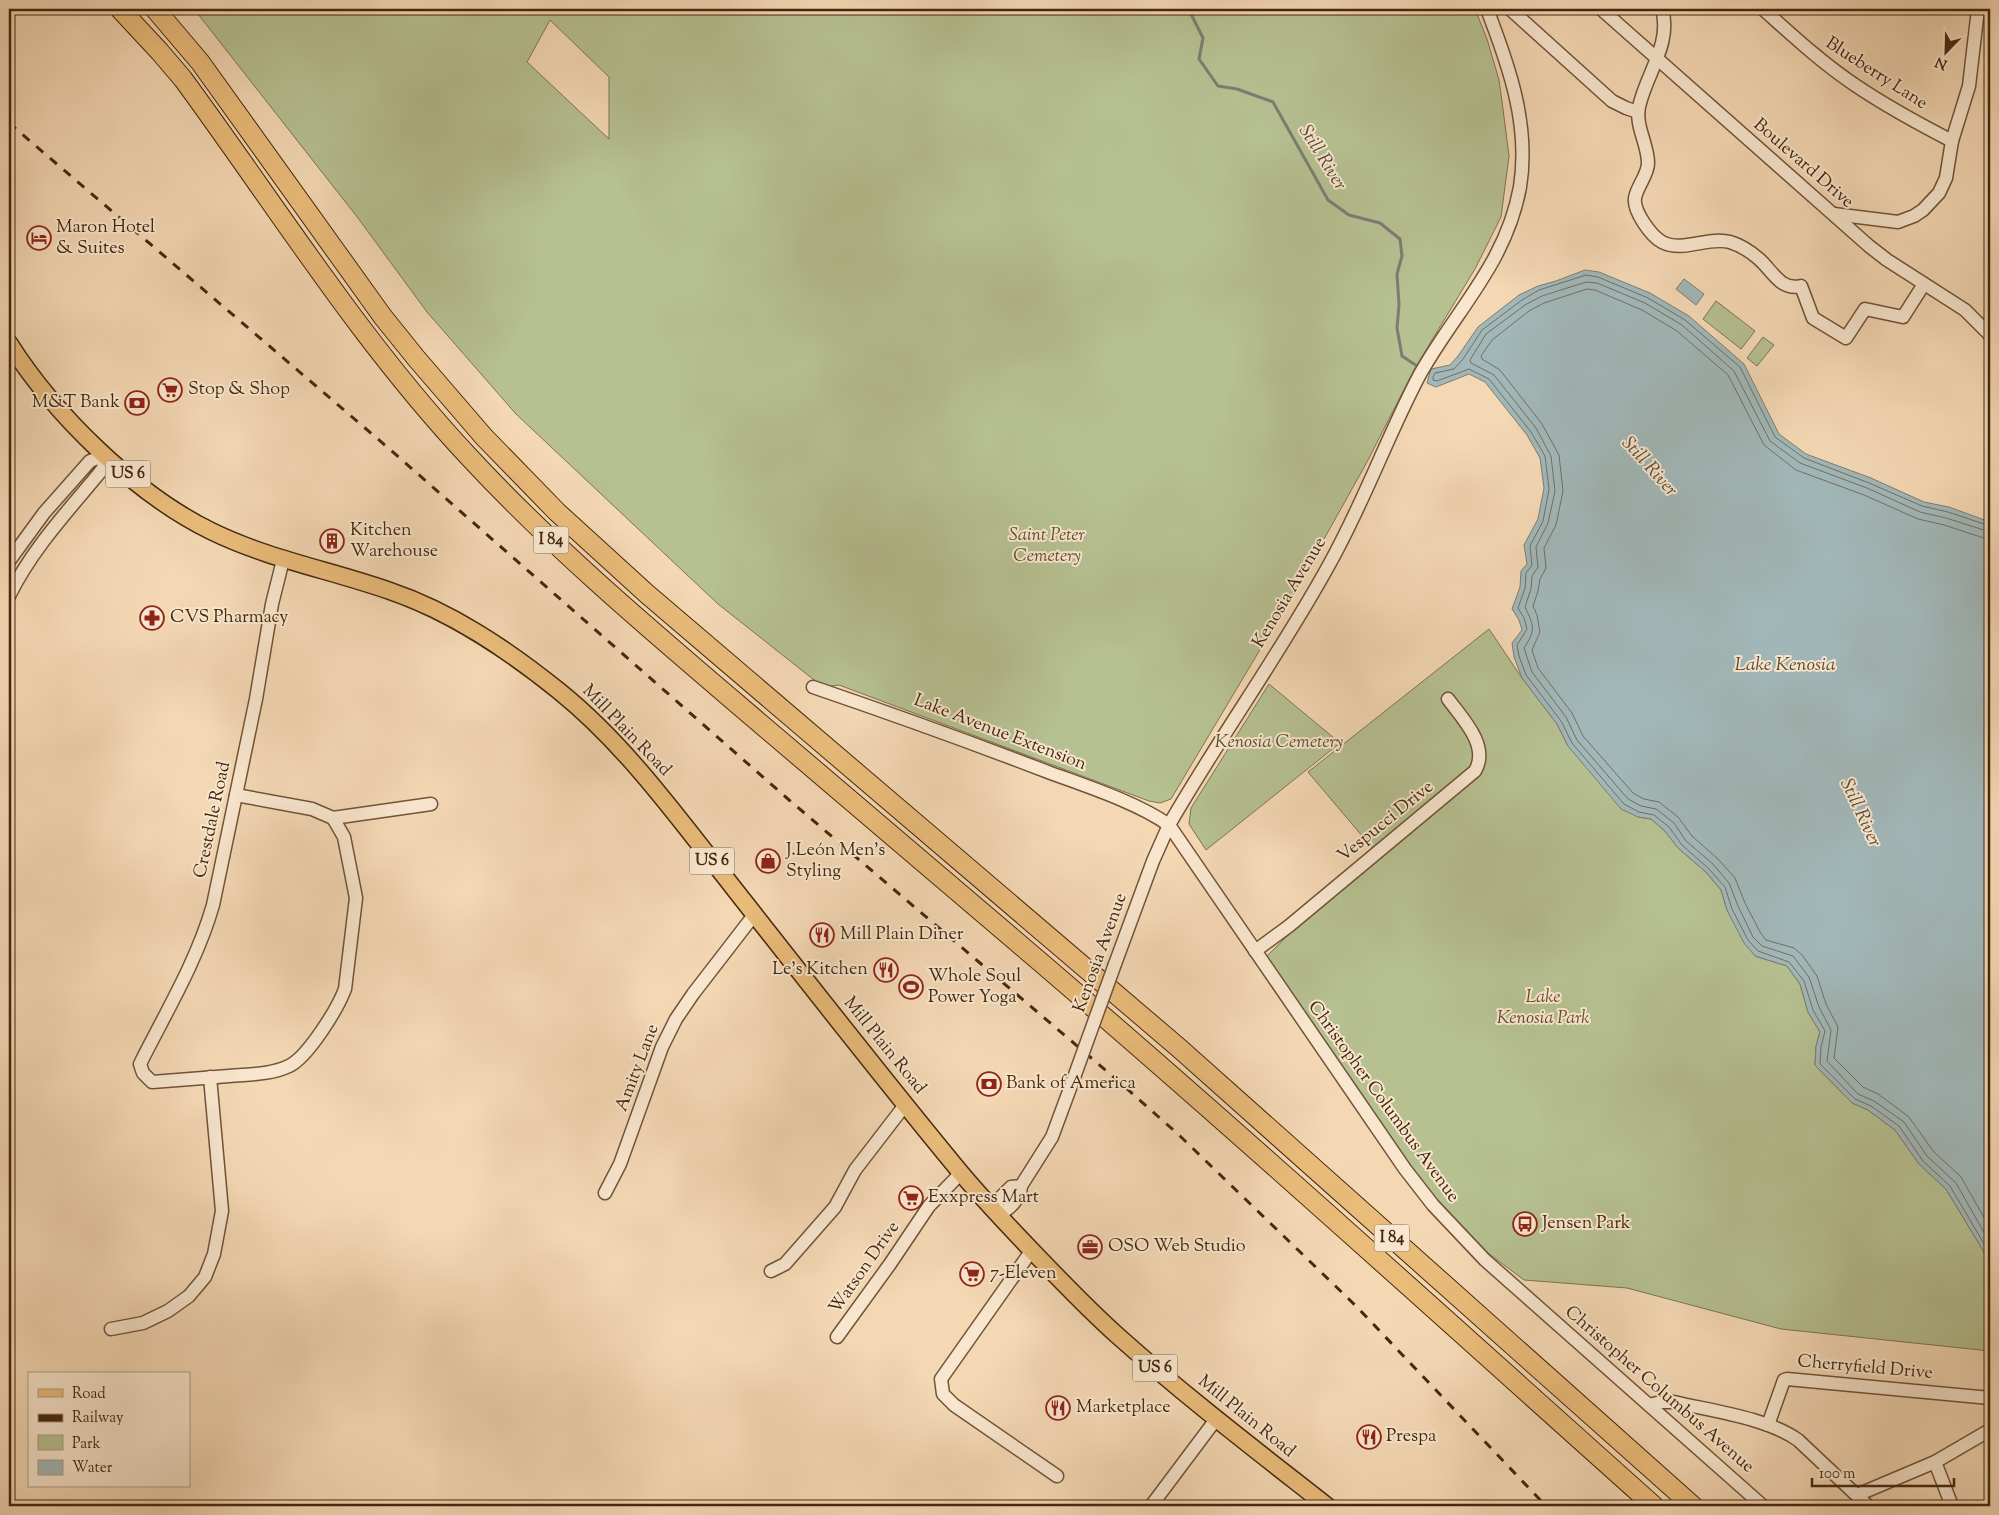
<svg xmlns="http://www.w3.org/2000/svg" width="1999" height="1515" font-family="'Sorts Mill Goudy',serif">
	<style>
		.green { fill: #b6c091; stroke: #7d7450; fill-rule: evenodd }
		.water { fill: #a1b7b8; stroke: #7c7d74 }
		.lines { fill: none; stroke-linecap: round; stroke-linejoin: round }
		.shore { stroke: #726f63; stroke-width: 1 }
		.stream { stroke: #7c7d74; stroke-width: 3 }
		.minor-casing { stroke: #705338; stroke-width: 15 }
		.major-casing { stroke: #44270e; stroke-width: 19 }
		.highway-casing { stroke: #44270e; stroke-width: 21 }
		.minor { stroke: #f8e6ce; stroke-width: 12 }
		.major { stroke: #eabc7a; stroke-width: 16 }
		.highway { stroke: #eabc7a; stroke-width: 19 }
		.rail { stroke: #44270e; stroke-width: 3; stroke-dasharray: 9 9; stroke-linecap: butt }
		.minor-bridge-casing { stroke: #705338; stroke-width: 15; stroke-linecap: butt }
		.minor-bridge { stroke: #f8e6ce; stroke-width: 12 }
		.labels { text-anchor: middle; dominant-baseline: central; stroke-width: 4; stroke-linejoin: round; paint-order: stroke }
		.shield { fill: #f8e6ce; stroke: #7a6048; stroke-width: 1 }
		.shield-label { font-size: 16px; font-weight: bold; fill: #44270e }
		.street-label { font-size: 18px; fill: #44270e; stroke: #f8e6ce }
		.poi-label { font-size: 18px; fill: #44270e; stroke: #f8e6ce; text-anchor: start }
		.park-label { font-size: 18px; font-style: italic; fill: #604d2f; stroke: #f8e6ce }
		.water-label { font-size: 19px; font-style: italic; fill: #5b4b38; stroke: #f8e6ce }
	</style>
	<rect width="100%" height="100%" fill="#f4d8b4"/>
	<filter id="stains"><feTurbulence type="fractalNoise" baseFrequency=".004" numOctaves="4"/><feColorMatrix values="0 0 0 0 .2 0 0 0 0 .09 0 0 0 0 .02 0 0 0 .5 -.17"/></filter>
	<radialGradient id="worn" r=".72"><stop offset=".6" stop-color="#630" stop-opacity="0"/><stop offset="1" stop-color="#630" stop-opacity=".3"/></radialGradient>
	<g class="green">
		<path d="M194,9H1475L1487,39L1499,80L1503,109L1509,156L1501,217L1475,269L1415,368L1367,462L1295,591L1171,799L1160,803L1149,801L839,685L823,687L718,604L516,414L427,312L358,218ZM550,20L609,77V139L527,62Z"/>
		<path d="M1716,301L1755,331L1741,349L1703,319Z"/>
		<path d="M1763,337L1774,345L1757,366L1747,358Z"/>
		<path d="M1489,629L1522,678L1557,724L1568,746L1638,817L1651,819L1665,831L1678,848L1706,872L1721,890L1727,910L1755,956L1787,966L1800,984L1808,1012L1820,1032L1816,1046L1815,1065L1852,1103L1868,1110L1895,1130L1919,1164L1946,1189L1990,1262V1351L1781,1329L1627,1288L1524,1280L1472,1241L1413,1185L1263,960L1374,850L1308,772Z"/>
		<path d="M1269,684L1340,743L1206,850L1189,824L1191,808Z"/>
	</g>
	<g class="water">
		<path d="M1585,270L1599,272L1650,293L1689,316L1744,364L1779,434L1806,454L1871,478L1924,502L1949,507L1990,522V1262L1946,1189L1919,1164L1895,1130L1868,1110L1852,1103L1815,1065L1816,1046L1820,1032L1808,1012L1800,984L1787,966L1755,956L1744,943L1727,910L1721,890L1706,872L1678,848L1665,831L1651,819L1638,817L1621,809L1568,746L1557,724L1522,678L1514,657L1512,643L1522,630L1519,620L1512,609L1520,587L1521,571L1527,564L1524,545L1538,519L1544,488L1540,458L1527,435L1485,382L1469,374L1436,387L1427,383L1431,369L1450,365L1458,356L1478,327L1519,295L1538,286L1556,281Z"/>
		<path d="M1684,279L1704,294L1696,305L1676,289Z"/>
	</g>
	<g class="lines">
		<g class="shore">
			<path d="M1990,526L1948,512L1922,506L1869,483L1804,458L1775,437L1740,367L1685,320L1648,298L1598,277L1586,275L1539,290L1522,300L1482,330L1463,359L1454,369L1435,373L1433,377V380L1437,381L1469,369L1489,379L1531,432L1545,456L1549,489L1543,521L1530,546L1532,565L1526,573L1525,588L1518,608L1524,618L1527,629L1517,645L1519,656L1526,675L1561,721L1572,743L1624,804L1639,812L1654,815L1669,827L1682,845L1709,869L1725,887L1732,909L1748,940L1758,951L1789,962L1804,981L1813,1010L1825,1031L1821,1047L1820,1064L1855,1099L1871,1106L1899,1126L1923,1161L1950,1186L1990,1254"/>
			<path d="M1990,532L1946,518L1920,512L1867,488L1800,463L1770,441L1734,371L1682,325L1645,303L1597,283L1586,282L1542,296L1525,305L1486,334L1470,360L1471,363L1494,375L1536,428L1551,456L1555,491L1548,523L1536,547L1538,567L1532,576L1531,589L1525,607C1534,626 1536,630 1524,648L1532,672L1566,717L1577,740L1628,799L1641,806L1656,809L1674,823L1686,841L1713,864L1729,883L1738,906L1753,937L1762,946L1793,956L1809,977L1819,1007L1831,1030L1827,1061L1858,1094L1874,1101L1904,1122L1927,1156L1956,1183L1990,1243"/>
			<path d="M1990,540L1944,525L1918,519L1864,495L1796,470L1764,445L1728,375L1677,331L1642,310L1595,290L1587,289L1544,303L1529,311L1492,340L1481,356L1482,359L1500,370L1542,424L1559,455L1563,491L1556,525L1544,548L1546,568L1540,579L1538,591L1533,606L1537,615L1540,632L1532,650L1538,668L1572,713L1583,736L1633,793L1644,799L1659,802L1678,817L1692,836L1718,859L1735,878L1745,903L1760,932L1766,940L1794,948L1802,955L1817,976L1826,1004L1838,1027L1834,1058L1863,1087L1878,1094L1909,1117L1933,1151L1961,1177L1990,1228"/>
		</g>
		<path class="stream" d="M1186,9L1190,12L1203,38L1199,59L1218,86L1237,89L1273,102L1328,200L1349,215L1380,223L1400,239L1402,256L1397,274L1399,305L1397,328L1402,356L1420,368"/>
		<g class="minor-casing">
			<g id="minor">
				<path d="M1510,9L1612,101L1626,108L1638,112"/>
				<path d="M1601,9L1869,246L1887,260L1965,310L1990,335"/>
				<path d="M1662,9C1672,44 1646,74 1639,107C1635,126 1648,144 1648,163C1648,175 1637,186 1635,198C1633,211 1651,236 1662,242C1683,253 1708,236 1730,242C1740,245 1751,252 1759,259C1772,270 1780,291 1801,286L1813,318L1846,338L1865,309L1903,317L1924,284"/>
				<path d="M1763,9C1792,35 1822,63 1855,85C1886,106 1919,124 1952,141"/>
				<path d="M1834,214L1898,222L1914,216L1923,210L1939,193L1946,178L1952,141L1969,86L1978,9"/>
				<path d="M283,560L272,604L256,699L213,905C197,961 166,1012 140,1064L143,1073L152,1082C177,1080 203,1078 229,1076C249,1074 270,1075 289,1066C308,1057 338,1008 345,989L356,898L344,837L333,818"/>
				<path d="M9,561L44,513L90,461L106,455L104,466L101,471C68,511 32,549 9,596"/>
				<path d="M813,687C892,714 970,742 1048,772C1086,786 1136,802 1169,825L1405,1169L1433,1205L1485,1260L1763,1506"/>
				<path d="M236,795L312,809L333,818L431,804"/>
				<path d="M1255,951L1289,926L1475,771C1490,746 1462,718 1448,699"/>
				<path d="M1115,964L1153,861L1169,825C1220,736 1281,653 1330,563C1364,502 1387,437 1419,376C1455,311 1506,264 1520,187C1530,125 1509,66 1487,9"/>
				<path d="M1021,1186L1011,1187L997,1201V1214C1008,1212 1021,1198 1021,1186L1052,1137L1072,1083"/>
				<path d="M605,1193L620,1164L662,1047L676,1019L693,994L754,915"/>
				<path d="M1032,1250L941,1379L943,1394L954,1405L1057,1476"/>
				<path d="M771,1271L785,1264L835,1207L855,1170L905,1105"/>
				<path d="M111,1329L143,1323L168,1311L189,1296L205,1277L214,1254L222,1211L210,1077"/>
				<path d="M837,1337L890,1264L929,1206L961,1173"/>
				<path d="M1649,1405L1661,1402H1674C1712,1411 1767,1418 1798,1440L1868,1506"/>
				<path d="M1768,1425L1784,1380L1787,1379L1990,1398"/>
				<path d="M1935,1462L1952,1506"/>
				<path d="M1857,1495L1935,1462L1990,1430"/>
				<path d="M1151,1506L1217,1418"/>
			</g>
		</g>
		<g class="major-casing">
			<path id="major" d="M9,343C54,414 135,494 211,531C268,559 330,570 390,591C452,612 508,650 559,691C627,746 678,818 732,886C806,980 880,1075 956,1167C983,1200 1012,1230 1041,1260C1066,1286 1091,1312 1118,1336C1185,1396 1257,1451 1327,1506"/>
		</g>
		<g class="highway-casing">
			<g id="highway">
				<path d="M120,9L160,52L183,79C277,207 361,342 470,458C550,544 639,620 728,696C820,774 912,852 1004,931C1224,1118 1438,1313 1654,1506"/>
				<path d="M155,9L200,62L383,317L416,358L484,437L557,512L647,594L1179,1048L1693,1506"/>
			</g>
		</g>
		<use href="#minor" class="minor"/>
		<use href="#major" class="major"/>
		<use href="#highway" class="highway"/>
		<path class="rail" d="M9,123L386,446L788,799L1124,1086L1180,1136L1356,1306L1546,1506"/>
		<g class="minor-bridge-casing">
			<path id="minor-bridge" d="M1072,1083L1115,964"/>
		</g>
		<use href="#minor-bridge" class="minor-bridge"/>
	</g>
	<defs>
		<g id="hotel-ring" transform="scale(1.25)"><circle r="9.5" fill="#f8e6ce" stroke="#8f2418" stroke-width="1.5"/><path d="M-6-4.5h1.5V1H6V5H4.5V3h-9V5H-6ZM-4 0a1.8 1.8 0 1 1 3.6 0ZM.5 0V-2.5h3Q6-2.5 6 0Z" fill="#8f2418"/></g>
		<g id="supermarket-ring" transform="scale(1.25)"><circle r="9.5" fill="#f8e6ce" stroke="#8f2418" stroke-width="1.5"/><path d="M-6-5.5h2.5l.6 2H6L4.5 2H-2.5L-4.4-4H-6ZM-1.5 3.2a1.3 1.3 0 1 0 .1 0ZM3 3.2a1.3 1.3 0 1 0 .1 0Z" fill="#8f2418"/></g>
		<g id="bank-ring" transform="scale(1.25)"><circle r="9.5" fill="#f8e6ce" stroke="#8f2418" stroke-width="1.5"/><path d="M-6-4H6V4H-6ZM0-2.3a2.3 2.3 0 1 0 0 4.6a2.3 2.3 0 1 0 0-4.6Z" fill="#8f2418"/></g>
		<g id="building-ring" transform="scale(1.25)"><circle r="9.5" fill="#f8e6ce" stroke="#8f2418" stroke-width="1.5"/><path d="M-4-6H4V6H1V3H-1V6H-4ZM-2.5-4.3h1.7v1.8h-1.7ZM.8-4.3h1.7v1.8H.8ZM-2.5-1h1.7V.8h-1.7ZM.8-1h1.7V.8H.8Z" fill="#8f2418"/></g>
		<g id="pharmacy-ring" transform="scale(1.25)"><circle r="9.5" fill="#f8e6ce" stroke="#8f2418" stroke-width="1.5"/><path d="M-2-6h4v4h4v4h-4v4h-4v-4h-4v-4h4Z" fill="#8f2418"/></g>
		<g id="shop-ring" transform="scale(1.25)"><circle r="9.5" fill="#f8e6ce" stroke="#8f2418" stroke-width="1.5"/><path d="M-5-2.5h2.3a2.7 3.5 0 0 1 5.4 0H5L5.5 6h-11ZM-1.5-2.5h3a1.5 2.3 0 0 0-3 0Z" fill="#8f2418"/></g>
		<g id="restaurant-ring" transform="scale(1.25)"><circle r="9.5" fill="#f8e6ce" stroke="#8f2418" stroke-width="1.5"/><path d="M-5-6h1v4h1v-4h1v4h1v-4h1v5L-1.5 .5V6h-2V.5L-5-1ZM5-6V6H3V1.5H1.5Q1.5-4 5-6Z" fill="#8f2418"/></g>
		<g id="stadium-ring" transform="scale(1.25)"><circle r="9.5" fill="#f8e6ce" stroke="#8f2418" stroke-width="1.5"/><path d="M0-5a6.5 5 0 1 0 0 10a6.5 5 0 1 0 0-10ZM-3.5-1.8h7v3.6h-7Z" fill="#8f2418"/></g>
		<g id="bus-ring" transform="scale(1.25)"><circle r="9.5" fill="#f8e6ce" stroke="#8f2418" stroke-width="1.5"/><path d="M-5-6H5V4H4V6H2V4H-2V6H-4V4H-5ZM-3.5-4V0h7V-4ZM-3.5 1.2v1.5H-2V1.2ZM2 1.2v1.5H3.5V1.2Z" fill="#8f2418"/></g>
		<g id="office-ring" transform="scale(1.25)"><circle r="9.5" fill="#f8e6ce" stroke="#8f2418" stroke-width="1.5"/><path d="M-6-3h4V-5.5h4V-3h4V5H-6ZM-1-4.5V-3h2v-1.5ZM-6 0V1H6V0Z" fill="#8f2418"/></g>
	</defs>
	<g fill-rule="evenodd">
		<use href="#hotel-ring" x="39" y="238"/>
		<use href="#supermarket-ring" x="170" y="390"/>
		<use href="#bank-ring" x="137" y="403"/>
		<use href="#building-ring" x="332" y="541"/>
		<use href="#pharmacy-ring" x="152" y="618"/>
		<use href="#shop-ring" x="768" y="861"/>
		<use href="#restaurant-ring" x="822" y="935"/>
		<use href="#restaurant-ring" x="886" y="970"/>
		<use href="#stadium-ring" x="911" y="987"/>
		<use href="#bank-ring" x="989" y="1084"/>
		<use href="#supermarket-ring" x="911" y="1198"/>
		<use href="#bus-ring" x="1525" y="1224"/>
		<use href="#office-ring" x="1090" y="1247"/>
		<use href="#supermarket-ring" x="972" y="1274"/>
		<use href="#restaurant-ring" x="1058" y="1408"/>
		<use href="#restaurant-ring" x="1369" y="1437"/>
	</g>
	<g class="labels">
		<g class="shield">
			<rect x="105.5" y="460.5" width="45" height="27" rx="4"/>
			<rect x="533.5" y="526.5" width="35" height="27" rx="4"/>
			<rect x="689.5" y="847.5" width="45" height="27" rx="4"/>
			<rect x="1374.5" y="1224.5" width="35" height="27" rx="4"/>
			<rect x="1132.5" y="1354.5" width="45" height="27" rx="4"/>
		</g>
		<g class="shield-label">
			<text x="128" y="474">US 6</text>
			<text x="551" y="540">I 84</text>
			<text x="712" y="861">US 6</text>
			<text x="1392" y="1238">I 84</text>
			<text x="1155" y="1368">US 6</text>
		</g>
		<g class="street-label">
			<text transform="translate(1876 74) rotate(33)">Blueberry Lane</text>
			<text transform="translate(1803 164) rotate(41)">Boulevard Drive</text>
			<text transform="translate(1290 593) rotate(-59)">Kenosia Avenue</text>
			<text transform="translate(626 731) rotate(46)">Mill Plain Road</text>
			<text transform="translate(1000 733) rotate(21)">Lake Avenue Extension</text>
			<text transform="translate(213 820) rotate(-78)">Crestdale Road</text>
			<text transform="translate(1386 822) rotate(-39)">Vespucci Drive</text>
			<text transform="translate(1101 953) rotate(-70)">Kenosia Avenue</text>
			<text transform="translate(884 1046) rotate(51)">Mill Plain Road</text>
			<text transform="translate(638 1068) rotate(-69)">Amity Lane</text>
			<text transform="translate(1383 1102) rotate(54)">Christopher Columbus Avenue</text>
			<text transform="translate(865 1268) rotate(-55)">Watson Drive</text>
			<text transform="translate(1865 1368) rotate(5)">Cherryfield Drive</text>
			<text transform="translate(1659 1390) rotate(41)">Christopher Columbus Avenue</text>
			<text transform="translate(1246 1417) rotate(39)">Mill Plain Road</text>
		</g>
		<g class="poi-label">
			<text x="56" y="228">Maron Hotel<tspan x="56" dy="21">&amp; Suites</tspan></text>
			<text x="188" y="390">Stop &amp; Shop</text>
			<text x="120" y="403" text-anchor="end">M&amp;T Bank</text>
			<text x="350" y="531">Kitchen<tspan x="350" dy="21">Warehouse</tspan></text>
			<text x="170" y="618">CVS Pharmacy</text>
			<text x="786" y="851">J.León Men's<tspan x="786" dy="21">Styling</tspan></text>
			<text x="840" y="935">Mill Plain Diner</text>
			<text x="868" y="970" text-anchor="end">Le's Kitchen</text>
			<text x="928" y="977">Whole Soul<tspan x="928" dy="21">Power Yoga</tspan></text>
			<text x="1006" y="1084">Bank of America</text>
			<text x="928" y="1198">Exxpress Mart</text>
			<text x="1542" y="1224">Jensen Park</text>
			<text x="1108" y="1247">OSO Web Studio</text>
			<text x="990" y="1274">7-Eleven</text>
			<text x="1076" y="1408">Marketplace</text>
			<text x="1386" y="1437">Prespa</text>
		</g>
		<g class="park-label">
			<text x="1047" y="536">Saint Peter<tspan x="1047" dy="21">Cemetery</tspan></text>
			<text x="1279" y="743">Kenosia Cemetery</text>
			<text x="1543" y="998">Lake<tspan x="1543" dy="21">Kenosia Park</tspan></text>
		</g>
		<g class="water-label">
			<text transform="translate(1322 158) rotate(58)">Still River</text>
			<text transform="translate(1649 467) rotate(48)">Still River</text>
			<text x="1785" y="665">Lake Kenosia</text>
			<text transform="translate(1860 813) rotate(65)">Still River</text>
		</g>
	</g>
	<rect width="1999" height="1515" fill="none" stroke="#f4d8b4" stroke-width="30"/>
	<rect x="10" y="10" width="1979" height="1495" fill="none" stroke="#44270e" stroke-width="2.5"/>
	<rect x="15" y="15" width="1969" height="1485" fill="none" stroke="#44270e"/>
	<rect x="28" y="1372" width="162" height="115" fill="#f8e6ce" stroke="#b09a81"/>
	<rect x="38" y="1389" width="25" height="8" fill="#eabc7a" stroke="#b09a81"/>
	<text x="72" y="1398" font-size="15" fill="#44270e">Road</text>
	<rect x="38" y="1414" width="25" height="8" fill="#44270e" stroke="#b09a81"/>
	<text x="72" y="1422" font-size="15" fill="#44270e">Railway</text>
	<rect x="38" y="1435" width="25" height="15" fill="#b6c091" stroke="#b09a81"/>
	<text x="72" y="1448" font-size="15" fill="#44270e">Park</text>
	<rect x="38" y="1460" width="25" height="15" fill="#a1b7b8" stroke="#b09a81"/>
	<text x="72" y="1472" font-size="15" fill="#44270e">Water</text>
	<g transform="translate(1946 52) rotate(203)" stroke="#f8e6ce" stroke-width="4" paint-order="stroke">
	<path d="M0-4L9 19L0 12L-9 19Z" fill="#44270e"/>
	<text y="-8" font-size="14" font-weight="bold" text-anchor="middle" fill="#44270e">N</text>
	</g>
	<path d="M1812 1478v8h142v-8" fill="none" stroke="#44270e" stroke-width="2.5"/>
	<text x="1819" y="1478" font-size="15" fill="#44270e" stroke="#f8e6ce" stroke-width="4" paint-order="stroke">100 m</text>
	<rect width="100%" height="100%" filter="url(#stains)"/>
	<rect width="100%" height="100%" fill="url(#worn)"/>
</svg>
